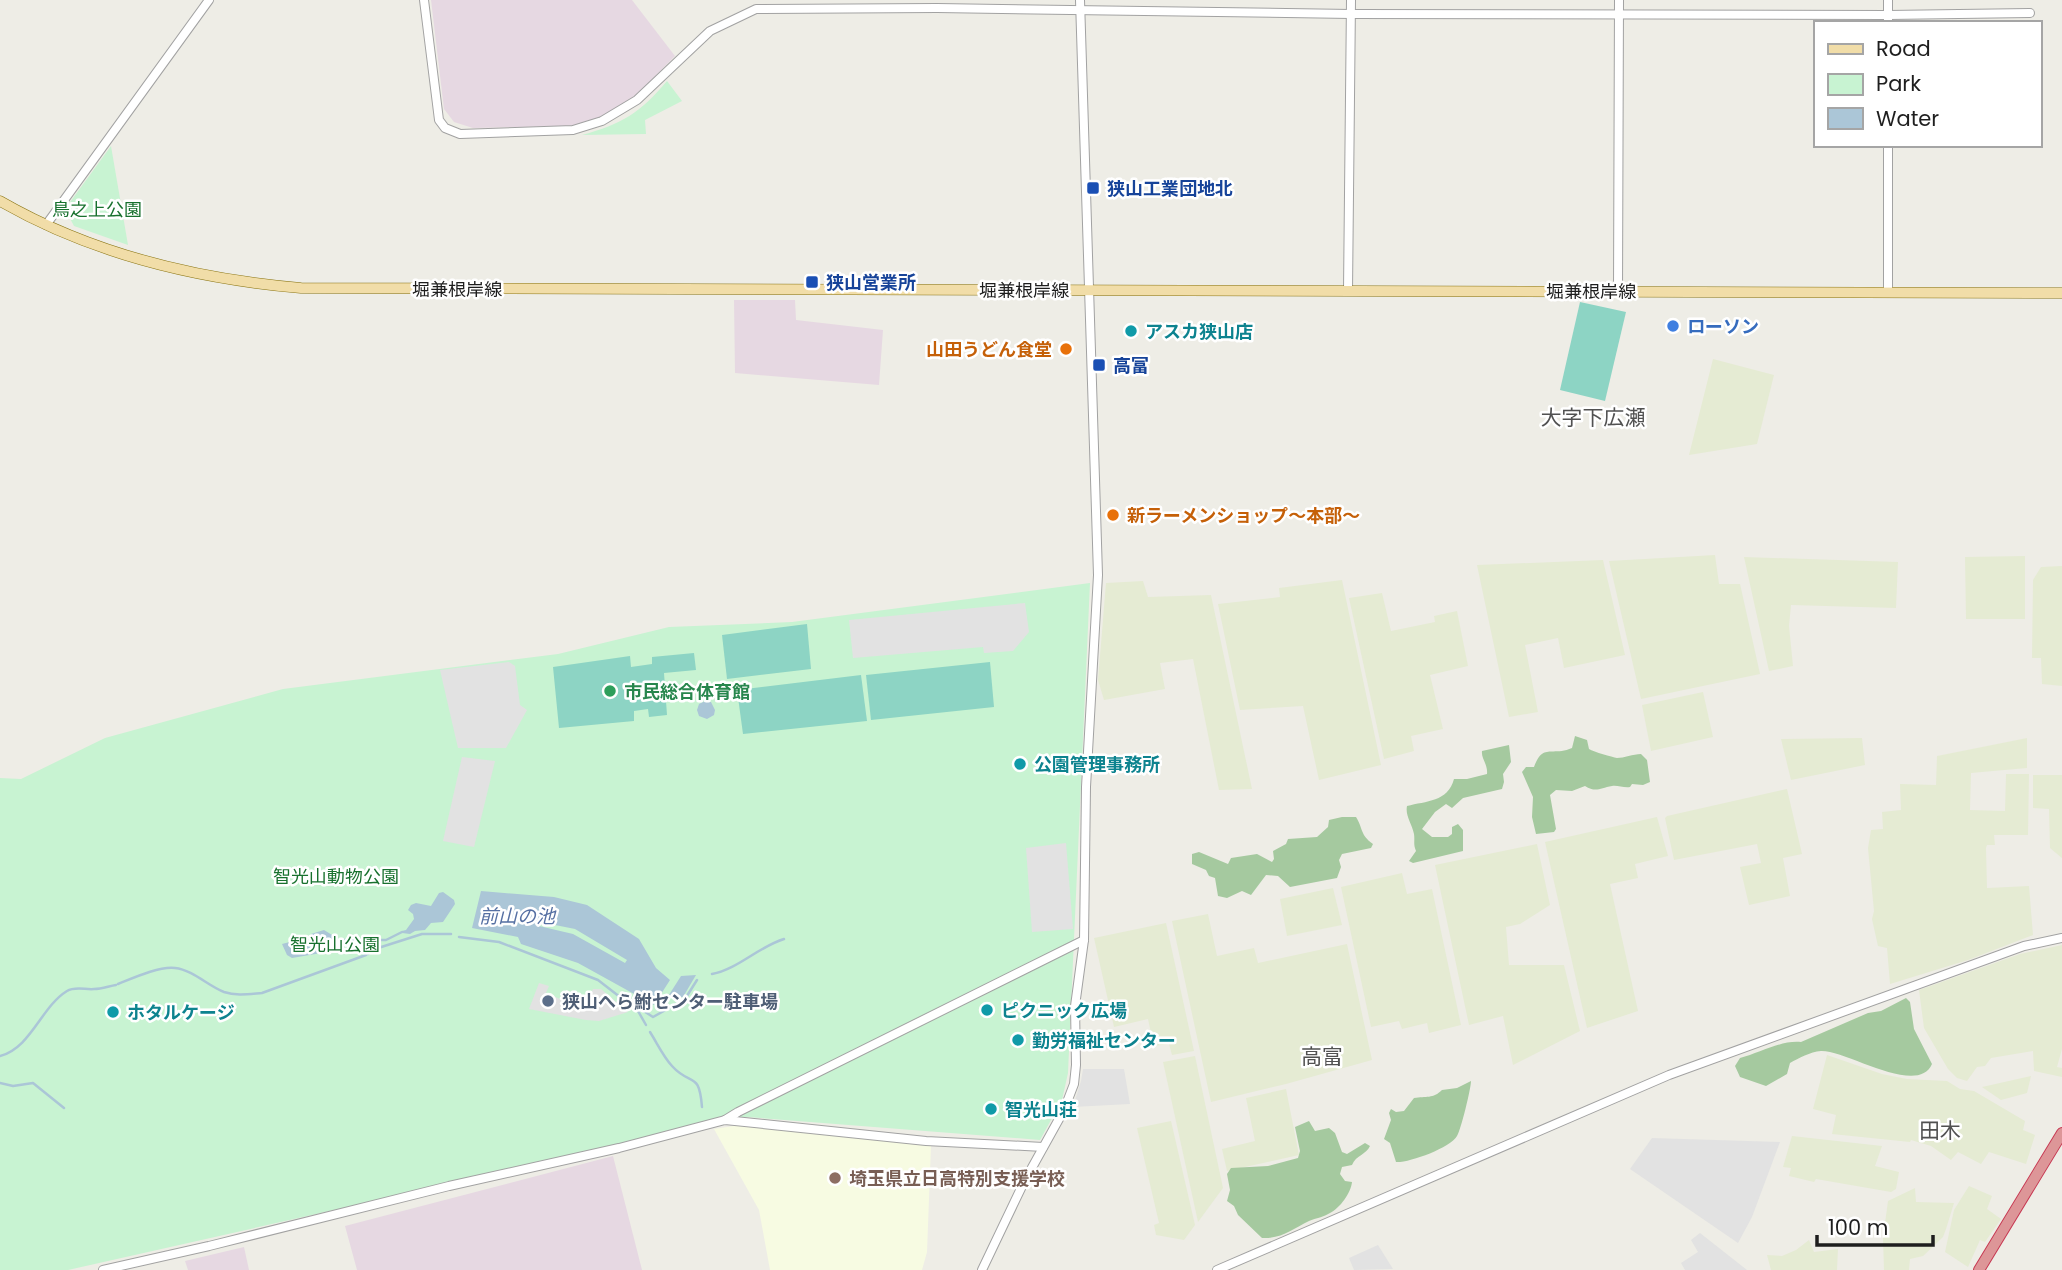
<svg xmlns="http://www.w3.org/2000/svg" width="2062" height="1270" font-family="Poppins,'Noto Sans JP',sans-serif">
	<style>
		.industrial { fill: #e6d8e2 }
		.education { fill: #f7fbe2 }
		.farmland { fill: #e5ebd3 }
		.forest { fill: #a5c99f }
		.park { fill: #c8f3d2 }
		.pitch { fill: #8dd4c4 }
		.parking { fill: #e2e2e2 }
		.water { fill: #abc6d7; fill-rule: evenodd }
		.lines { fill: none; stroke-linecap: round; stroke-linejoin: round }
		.stream { stroke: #abc6d7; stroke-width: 2.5 }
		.minor-casing { stroke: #a2a2a2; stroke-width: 10 }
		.major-casing { stroke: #887311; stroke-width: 11 }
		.highway-casing { stroke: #c73852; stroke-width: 12 }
		.minor { stroke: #fff; stroke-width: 8 }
		.major { stroke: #f1dda8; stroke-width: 10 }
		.highway { stroke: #dd9698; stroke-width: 10 }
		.transit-dot { fill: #1a4fb4; stroke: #fff; stroke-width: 2.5 }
		.shop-dot { fill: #3f7fe0; stroke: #fff; stroke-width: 2.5 }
		.culture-dot { fill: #0f9aa8; stroke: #fff; stroke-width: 2.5 }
		.food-dot { fill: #e8710a; stroke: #fff; stroke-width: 2.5 }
		.leisure-dot { fill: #2e9e5b; stroke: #fff; stroke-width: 2.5 }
		.service-dot { fill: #5c6f8a; stroke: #fff; stroke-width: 2.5 }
		.education-dot { fill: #8d6e63; stroke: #fff; stroke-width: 2.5 }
		.labels { text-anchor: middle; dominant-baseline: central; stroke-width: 5; stroke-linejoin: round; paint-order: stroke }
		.transit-label { font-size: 18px; font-weight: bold; fill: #164399; stroke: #fff; text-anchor: start }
		.park-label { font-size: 18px; fill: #18712e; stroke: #fff }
		.street-label { font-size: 18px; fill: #1e1e1e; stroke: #fff }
		.shop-label { font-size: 18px; font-weight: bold; fill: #366cbe; stroke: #fff; text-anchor: start }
		.culture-label { font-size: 18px; font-weight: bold; fill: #0d838f; stroke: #fff; text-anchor: start }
		.food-label { font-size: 18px; font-weight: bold; fill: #c56008; stroke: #fff; text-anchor: end }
		.leisure-label { font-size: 18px; font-weight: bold; fill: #27864d; stroke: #fff; text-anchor: start }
		.service-label { font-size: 18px; font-weight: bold; fill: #4e5e75; stroke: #fff; text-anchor: start }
		.education-label { font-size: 18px; font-weight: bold; fill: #785e54; stroke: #fff; text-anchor: start }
		.water-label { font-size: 19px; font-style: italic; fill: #5670a3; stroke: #fff }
		.quarter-label { font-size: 21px; fill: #515151; stroke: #fff }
	</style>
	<rect width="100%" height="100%" fill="#eeede6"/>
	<g class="industrial">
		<path d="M431,0H632L675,56L633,99L602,117L573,126L473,128L454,122L444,109Z"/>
		<path d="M734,300H795L796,320L883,330L879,385L735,373Z"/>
		<path d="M613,1156L642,1270H357L345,1226Z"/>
		<path d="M244,1247L249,1270H188L185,1261Z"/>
	</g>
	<path class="education" d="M740,1125L931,1146L927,1252L922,1270H770L759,1210L714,1129Z"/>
	<g class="farmland">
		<path d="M1713,359L1774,375L1757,444L1689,455Z"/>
		<path d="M1715,555L1719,584H1740L1760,674L1641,699L1609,561Z"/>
		<path d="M2025,556V619H1966L1965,557Z"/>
		<path d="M1744,557L1898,562L1896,608L1791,605L1789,626L1793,666L1769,671Z"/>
		<path d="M1603,560L1625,655L1564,668L1558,638L1525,645L1538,712L1509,717L1477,565Z"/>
		<path d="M2062,566V686L2042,684L2041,658H2032L2033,580L2041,567Z"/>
		<path d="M1342,580L1381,765L1319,780L1303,706L1240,710L1218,604L1280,597L1279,588Z"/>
		<path d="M1143,581L1148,597L1211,595L1252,789L1219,790L1193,659L1160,663L1165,689L1104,700L1098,680L1106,583Z"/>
		<path d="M1382,593L1391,631L1435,622L1434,616L1457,611L1468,666L1430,675L1443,729L1411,736L1414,751L1384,759L1349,598Z"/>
		<path d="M1703,692L1713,737L1651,751L1642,705Z"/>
		<path d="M1862,738L1865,765L1791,780L1781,739Z"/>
		<path d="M2027,738V768L1971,773L1970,810L2005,811L2006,774H2029L2028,835H1994L1995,845H1987L1986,848L1987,888L2029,886L2033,935L1968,960L1890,984L1887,948L1878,946L1872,919L1874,911L1868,848L1871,830L1883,829L1882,812L1901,810L1900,784L1936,785L1937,756Z"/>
		<path d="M2033,775H2062V858L2050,848L2049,809L2033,808Z"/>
		<path d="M1787,789L1802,854L1783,858L1790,896L1749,905L1740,867L1761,863L1757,844L1674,860L1665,818L1667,816Z"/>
		<path d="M1657,817L1668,856L1635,864L1638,878L1610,884L1638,1011L1587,1028L1545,842Z"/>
		<path d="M1537,844L1550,905L1520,924L1506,927L1509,965H1564L1580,1031L1513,1065L1503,1016L1469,1025L1435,865Z"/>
		<path d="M1402,873L1407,894L1432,889L1461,1025L1429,1033L1427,1023L1402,1029L1399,1021L1371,1027L1341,887Z"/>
		<path d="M1333,888L1342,925L1287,936L1280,899Z"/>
		<path d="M1208,914L1217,956L1254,948L1258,963L1347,944L1372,1060L1286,1084L1211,1102L1172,921Z"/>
		<path d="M1166,923L1194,1051L1172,1055L1169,1044L1154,1046L1148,1019L1114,1027L1094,938Z"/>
		<path d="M2062,945V1049L2057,1067L2062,1068V1077L2034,1071L2033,1051L1991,1058L1985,1066L1977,1067L1967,1081L1957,1078L1948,1069L1924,1028L1919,990L2020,954Z"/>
		<path d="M1827,1055L1882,1074L1907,1079L1947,1081L1960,1089L1974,1091L2025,1121L2023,1130L2035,1135L2026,1164L1989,1152L1981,1164L1958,1152L1951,1160L1931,1146L1911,1140L1910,1142L1832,1134L1836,1115L1813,1109Z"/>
		<path d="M1195,1056L1223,1188L1198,1222L1163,1062Z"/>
		<path d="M2031,1076L2027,1093L2001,1100L1982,1087Z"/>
		<path d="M1286,1089L1299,1155L1227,1171L1222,1149L1255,1141L1246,1098Z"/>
		<path d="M1171,1121L1195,1225L1184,1240L1156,1235L1154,1225L1159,1223L1137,1128Z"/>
		<path d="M1792,1136L1882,1146L1875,1166L1899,1172L1896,1189L1891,1192L1816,1179L1814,1182L1789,1176L1791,1168L1783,1167Z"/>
		<path d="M1969,1186L1992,1196L1987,1209L2001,1219L1985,1242L1980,1240L1968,1267L1945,1252L1954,1210Z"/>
		<path d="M1915,1188L1916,1202L1954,1203L1946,1229L1943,1237L1923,1256L1910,1259L1909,1270H1884L1883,1238L1888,1201Z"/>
		<path d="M1809,1240L1814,1252L1838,1249L1837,1270H1771L1767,1255L1782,1256L1796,1250Z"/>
	</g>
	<g class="forest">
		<path d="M1575,736L1587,740L1589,749C1594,752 1612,757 1617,758C1624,758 1633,754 1641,754L1647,760L1650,782L1643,785L1632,784L1630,787C1624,788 1617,785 1612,786C1600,788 1596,793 1585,786L1572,791L1556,790L1550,795L1556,829L1554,832L1536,834L1532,817L1533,797L1522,772L1526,767H1534C1543,742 1552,757 1572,748Z"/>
		<path d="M1509,745L1511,762L1503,774L1504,782L1502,789L1463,798L1452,808L1446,804L1435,812L1422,829L1432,837H1448L1452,834V827L1458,824L1463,830V851L1413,863L1409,861L1416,851C1413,844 1415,841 1414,834C1412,824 1405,816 1407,806C1426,801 1448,802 1454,779H1467L1487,774C1488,764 1481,759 1482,751Z"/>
		<path d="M1342,817H1356C1363,828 1360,835 1373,844L1371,848L1342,854L1339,860L1341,867L1337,878L1290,887L1278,876L1266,875L1251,895L1242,891L1227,898L1218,896L1215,878L1209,876L1206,870L1192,864V854L1199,852L1228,864L1231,858L1257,854L1272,862L1274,859L1273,851L1286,844L1288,839L1317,837L1328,827L1329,820Z"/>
		<path d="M1906,998L1910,1002L1914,1029L1932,1064C1918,1097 1846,1050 1821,1051C1810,1052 1799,1058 1790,1063L1787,1074L1766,1086L1740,1077L1735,1066L1740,1058C1760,1053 1781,1040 1801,1042L1868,1013L1881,1011Z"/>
		<path d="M1471,1081C1471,1088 1461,1130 1457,1136C1450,1148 1409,1163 1396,1162L1390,1143L1384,1139L1391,1120L1389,1113L1391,1109L1396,1112L1404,1111L1414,1098C1426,1096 1433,1099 1442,1090L1457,1088Z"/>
		<path d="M1309,1121L1315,1131L1329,1128L1335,1133L1342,1152L1347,1154L1365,1143L1370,1146C1366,1155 1356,1155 1352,1165L1342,1167L1340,1174L1345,1181L1352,1182C1351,1193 1340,1208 1330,1213C1324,1217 1316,1218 1309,1221C1293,1229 1281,1239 1262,1238L1238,1215L1234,1206L1227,1201L1230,1190L1227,1174L1231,1168L1268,1166L1298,1158L1300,1151L1295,1127Z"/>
	</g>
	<g class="park">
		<path d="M667,81L682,101L645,120L646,134L582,135C622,124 640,113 667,81Z"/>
		<path d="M111,146L128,245L74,226L65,209Z"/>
		<path d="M1090,583L1068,1073L1062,1100L1040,1140L747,1117L68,1270H0V778L21,779L105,738L283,689L558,654L669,627L792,622Z"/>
	</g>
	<g class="pitch">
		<path d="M1580,302L1626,312L1605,401L1560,390Z"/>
		<path d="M807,624L811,669L727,679L722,635Z"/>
		<path d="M694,653L696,670L664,673L667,715L649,717L648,709L634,711V721L559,728L553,667L630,656L631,667L652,664V657Z"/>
		<path d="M990,662L994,707L871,720L866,675Z"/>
		<path d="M861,675L867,721L743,734L737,690Z"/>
	</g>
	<g class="parking">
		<path d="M1025,603L1029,632L1013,651L984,653L983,647L853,658L849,620Z"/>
		<path d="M509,662L515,666L520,705L527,710L506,748H458L440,670Z"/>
		<path d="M462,757L495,761L474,847L443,841Z"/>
		<path d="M1066,843L1073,929L1032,932L1026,848Z"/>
		<path d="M539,983L549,986L546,993L583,1009L593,989H601L628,1012L599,1021L586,1020L529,1009Z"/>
		<path d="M1083,1069H1124L1130,1104L1073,1107L1081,1081Z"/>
		<path d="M1652,1138L1780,1142L1752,1217L1738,1243L1630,1169Z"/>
		<path d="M1700,1233L1747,1270H1685L1681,1263L1698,1252L1691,1240Z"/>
		<path d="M1378,1245L1393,1269L1354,1270L1349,1258Z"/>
	</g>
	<g class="water">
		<path d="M705,701L711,702L715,710L714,715L707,719L699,716L697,710L699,704Z"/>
		<path d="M481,891L554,897L587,905L639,939L656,968L670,980L654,1005L578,963L521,944L518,937L472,928ZM540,922L575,929L627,960L625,963L573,934L539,926Z"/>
		<path d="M443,892L454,900L455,904L443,922L431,923L425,930L415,931L410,934L402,933V931L406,930L414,919L413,914L408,910L411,905L416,903L431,906L439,893Z"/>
		<path d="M324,930L337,938L327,952L292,958L287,955L282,944L301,939L304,943L311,939V934Z"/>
		<path d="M696,975L683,997L667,998L681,976Z"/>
	</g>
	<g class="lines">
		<g class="stream">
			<path d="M459,937L499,942L598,980L638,1011L646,1025"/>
			<path d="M337,940H341"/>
			<path d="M343,940H386L402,932"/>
			<path d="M368,954L375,949L422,934H451"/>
			<path d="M712,974C738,969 758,947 784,939"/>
			<path d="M118,984C133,978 159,966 175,968C193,970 208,986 224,992C236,996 249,994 262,993L366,955"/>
			<path d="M630,1004H633L653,1017L685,999L697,980"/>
			<path d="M650,1032C657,1043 663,1056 672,1066C691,1087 699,1070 702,1107"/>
			<path d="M0,1056C31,1048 41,1007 67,991C75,986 86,990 94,989C102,989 109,986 116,985"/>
			<path d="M0,1083L13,1086L33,1083L64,1108"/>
		</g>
		<g class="minor-casing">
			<g id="minor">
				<path d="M424,0L439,120L445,128L460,134L573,130L602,121L637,100L710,31L756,9L937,8L1351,14L1888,15L2030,13"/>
				<path d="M1888,0V23"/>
				<path d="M1888,145V293"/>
				<path d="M46,225L209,0"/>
				<path d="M1348,291L1351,0"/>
				<path d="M1618,292L1619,0"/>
				<path d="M725,1120L738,1112L1084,940"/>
				<path d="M103,1270L209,1246L449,1186L619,1148L725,1120L926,1141L1043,1147"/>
				<path d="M982,1270L1024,1182L1064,1110L1074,1084L1076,1065L1075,1006L1084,940L1086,787L1098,575L1080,0"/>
				<path d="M1217,1270L1669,1075L2024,946L2062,938"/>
			</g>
		</g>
		<g class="major-casing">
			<path id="major" d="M0,201C92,254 196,279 301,288L2062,293"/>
		</g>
		<g class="highway-casing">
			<path id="highway" d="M1979,1270L2062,1133"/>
		</g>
		<use href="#minor" class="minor"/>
		<use href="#major" class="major"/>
		<use href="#highway" class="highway"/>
	</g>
	<g class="transit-dot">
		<rect x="1086" y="181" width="14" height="14" rx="3.5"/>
		<rect x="805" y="275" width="14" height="14" rx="3.5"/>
		<rect x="1092" y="358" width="14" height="14" rx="3.5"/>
	</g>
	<circle class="shop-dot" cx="1673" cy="326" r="7"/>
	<g class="culture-dot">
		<circle cx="1131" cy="331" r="7"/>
		<circle cx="1020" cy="764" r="7"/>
		<circle cx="987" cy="1010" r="7"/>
		<circle cx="113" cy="1012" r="7"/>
		<circle cx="1018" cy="1040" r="7"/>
		<circle cx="991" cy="1109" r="7"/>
	</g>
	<g class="food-dot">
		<circle cx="1066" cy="349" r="7"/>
		<circle cx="1113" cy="515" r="7"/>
	</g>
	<circle class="leisure-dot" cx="610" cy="691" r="7"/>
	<circle class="service-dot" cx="548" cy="1001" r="7"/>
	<circle class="education-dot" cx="835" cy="1178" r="7"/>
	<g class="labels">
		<g class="transit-label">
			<text x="1107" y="188">狭山工業団地北</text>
			<text x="826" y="282">狭山営業所</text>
			<text x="1113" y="365">高富</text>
		</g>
		<g class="park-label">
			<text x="97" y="209">鳥之上公園</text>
			<text x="336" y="876">智光山動物公園</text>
			<text x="335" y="944">智光山公園</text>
		</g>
		<g class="street-label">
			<text x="457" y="289">堀兼根岸線</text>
			<text x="1024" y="290">堀兼根岸線</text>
			<text x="1591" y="291">堀兼根岸線</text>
		</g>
		<g class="shop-label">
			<text x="1687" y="326">ローソン</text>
		</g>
		<g class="culture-label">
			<text x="1145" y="331">アスカ狭山店</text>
			<text x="1034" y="764">公園管理事務所</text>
			<text x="1001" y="1010">ピクニック広場</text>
			<text x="127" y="1012">ホタルケージ</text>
			<text x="1032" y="1040">勤労福祉センター</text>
			<text x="1005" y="1109">智光山荘</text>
		</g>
		<g class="food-label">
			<text x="1052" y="349">山田うどん食堂</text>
			<text x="1127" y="515" text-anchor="start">新ラーメンショップ～本部～</text>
		</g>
		<g class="leisure-label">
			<text x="624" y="691">市民総合体育館</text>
		</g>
		<g class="service-label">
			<text x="562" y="1001">狭山へら鮒センター駐車場</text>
		</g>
		<g class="education-label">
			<text x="849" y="1178">埼玉県立日高特別支援学校</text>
		</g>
		<g class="water-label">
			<text x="517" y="916">前山の池</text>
		</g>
		<g class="quarter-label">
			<text x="1593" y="417">大字下広瀬</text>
			<text x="1322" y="1056">高富</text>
			<text x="1940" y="1130">田木</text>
		</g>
	</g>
	<rect x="1814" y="21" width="228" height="126" fill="#ffffff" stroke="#a5a5a5" stroke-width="2"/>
	<rect x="1828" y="44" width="35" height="10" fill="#f1dda8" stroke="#a5a5a5" stroke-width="2"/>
	<text x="1876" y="56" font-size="21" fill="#1e1e1e">Road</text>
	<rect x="1828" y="74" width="35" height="21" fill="#c8f3d2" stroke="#a5a5a5" stroke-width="2"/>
	<text x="1876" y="91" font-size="21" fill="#1e1e1e">Park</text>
	<rect x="1828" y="108" width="35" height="21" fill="#abc6d7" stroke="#a5a5a5" stroke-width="2"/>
	<text x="1876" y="126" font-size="21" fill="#1e1e1e">Water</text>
	<path d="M1817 1235v10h116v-10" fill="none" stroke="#1e1e1e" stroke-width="3.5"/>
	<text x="1828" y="1235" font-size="21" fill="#1e1e1e" stroke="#ffffff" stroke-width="5" paint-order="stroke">100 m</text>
</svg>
